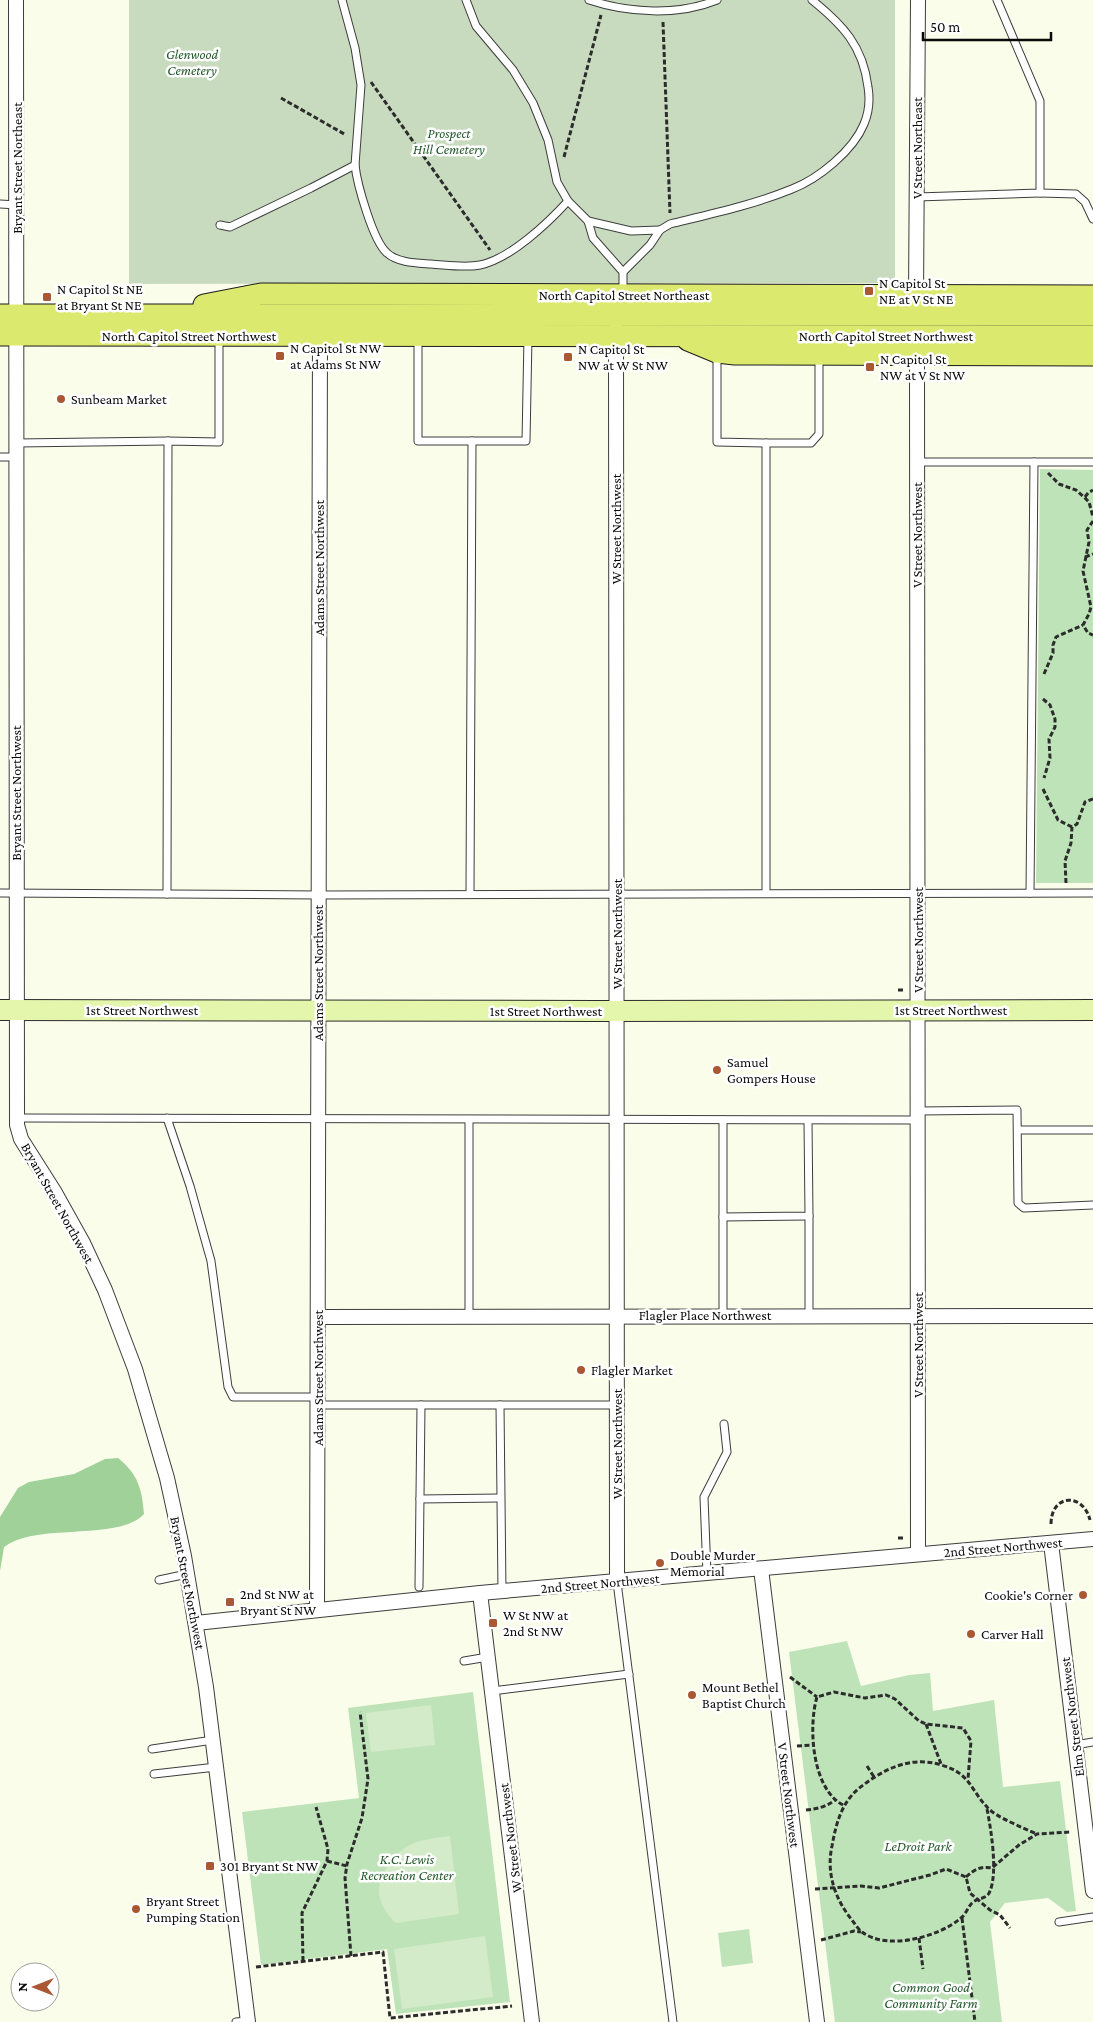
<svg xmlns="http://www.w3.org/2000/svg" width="1093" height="2022" font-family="'Crimson Pro',serif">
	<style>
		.green { fill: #bfe3b8 }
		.forest { fill: #9fd199 }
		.cemetery { fill: #c8dbbf }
		.pitch { fill: #d3ebc9 }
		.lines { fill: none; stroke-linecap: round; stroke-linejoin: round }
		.lane-casing { stroke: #3d3d3d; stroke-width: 9 }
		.street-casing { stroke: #3d3d3d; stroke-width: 16 }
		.secondary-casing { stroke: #2c2c2c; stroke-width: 22 }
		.primary-casing { stroke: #1b1b1b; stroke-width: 23 }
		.path { stroke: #2c2c2c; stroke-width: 3; stroke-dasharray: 5 2.5; stroke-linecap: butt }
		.lane { stroke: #fff; stroke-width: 7 }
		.street { stroke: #fff; stroke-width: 14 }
		.secondary { stroke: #e3f6ac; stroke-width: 20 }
		.primary { stroke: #dbe96e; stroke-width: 21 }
		.poi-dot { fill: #aa5833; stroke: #fff; stroke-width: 2 }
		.labels { text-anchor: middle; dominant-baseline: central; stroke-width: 5; stroke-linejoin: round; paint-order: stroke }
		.park-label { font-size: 14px; font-style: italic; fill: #235a2b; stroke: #fff }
		.street-label { font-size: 14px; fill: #0a0a0a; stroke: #fff }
		.poi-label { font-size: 14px; fill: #0a0a0a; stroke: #fff; text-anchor: start }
	</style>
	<rect width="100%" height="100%" fill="#fafdea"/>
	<g class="green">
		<path d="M1040,469L1093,470V883H1036Z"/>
		<path d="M847,1641L861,1686L909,1675L930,1673L933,1711L994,1700L1003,1787L1060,1781L1076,1911L1067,1912L1048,1898L1005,1903L990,1922L1002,2022H835L789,1652Z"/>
		<path d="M473,1692L510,2002L396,2014L387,1949L261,1965L242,1812L359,1798L348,1708Z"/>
		<path d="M749,1929L753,1963L722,1967L718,1933Z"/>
	</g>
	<path class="forest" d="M118,1458C138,1474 142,1489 144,1514C118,1542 36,1522 4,1547L0,1571V1517L18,1488L29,1482L74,1474L105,1459Z"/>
	<path class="cemetery" d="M129,0H895V280L893,283L129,284Z"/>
	<g class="pitch">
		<path d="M431,1705L435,1745L371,1752L366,1713Z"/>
		<path d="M450,1836L459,1914L396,1923C388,1915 380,1905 379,1893C379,1876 391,1857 405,1848C418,1839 435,1838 450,1836Z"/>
		<path d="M485,1936L493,1997L402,2009L394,1949Z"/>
	</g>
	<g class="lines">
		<g class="lane-casing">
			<g id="lane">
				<path d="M342,0L355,48L361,85L355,165C357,184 373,241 387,253C398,263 417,263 431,264C447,265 464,268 480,265C510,259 548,223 568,201"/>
				<path d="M466,0L476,26L513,70L533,103L548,140L557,182L568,201L588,221L593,238L623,272"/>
				<path d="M589,0C628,13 678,16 717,0"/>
				<path d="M1040,193L1076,194L1085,202L1093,219"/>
				<path d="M917,197L1040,193V101L997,0"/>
				<path d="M0,204L17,205"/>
				<path d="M588,221L631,231L660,230"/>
				<path d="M220,225L230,227L311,188L355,165"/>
				<path d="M623,291V272L650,245L660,230L670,224C711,214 753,205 792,189C818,179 853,151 864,124C869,112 870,99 868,87C863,46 843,25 812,0"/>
				<path d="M418,337V441H526L528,337"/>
				<path d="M717,354V442L766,443"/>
				<path d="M17,443L168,441"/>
				<path d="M0,457H17"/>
				<path d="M917,462H1093"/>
				<path d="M0,893L318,895L1093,893"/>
				<path d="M766,893V443H811L819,434V356"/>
				<path d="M1030,893L1034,462"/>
				<path d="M167,894L168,441L219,442V338"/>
				<path d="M470,894L472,441"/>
				<path d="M918,1111L1017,1110L1018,1203L1024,1208L1093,1205"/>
				<path d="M17,1118L918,1120"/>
				<path d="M167,1118L190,1186L211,1261L228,1387L233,1397H318"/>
				<path d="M1018,1130H1093"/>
				<path d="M809,1216V1315"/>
				<path d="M723,1217L809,1216L808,1121"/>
				<path d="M723,1315V1120"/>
				<path d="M469,1317V1120"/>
				<path d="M317,1405H617"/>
				<path d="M500,1405L502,1592"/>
				<path d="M420,1499L500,1498"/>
				<path d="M707,1574L704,1497L727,1452L724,1424"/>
				<path d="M159,1580L187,1574"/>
				<path d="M617,1582L673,2022"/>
				<path d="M419,1587L421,1405"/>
				<path d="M464,1661L488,1657"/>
				<path d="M492,1691L629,1674"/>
				<path d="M1075,1745L1093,1742"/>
				<path d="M152,1749L213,1740"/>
				<path d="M154,1774L216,1767"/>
				<path d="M1059,1922L1093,1917"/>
				<path d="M236,2022L248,2021"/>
			</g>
		</g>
		<g class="street-casing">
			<g id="street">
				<path d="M16,0L17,1125L21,1139L54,1191L83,1243L105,1290L135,1369L167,1478L184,1556L206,1687L248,2022"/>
				<path d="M916,297L918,0"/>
				<path d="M616,329L617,1582"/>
				<path d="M917,355L918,1554"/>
				<path d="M318,1317L1093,1316"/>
				<path d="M1051,1543L1093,1891"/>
				<path d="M761,1569L817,2022"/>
				<path d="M480,1593L532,2022"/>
				<path d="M317,1609L320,336"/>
				<path d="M196,1623L480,1593L1093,1539"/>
			</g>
		</g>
		<g class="secondary-casing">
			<path id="secondary" d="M0,1010L597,1011L1093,1010"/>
		</g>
		<g class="primary-casing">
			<g id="primary">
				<path d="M204,305L261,294L1093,296"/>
				<path d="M0,315H1093"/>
				<path d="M0,335L1093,336"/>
				<path d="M688,340L717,352L735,354L1093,355"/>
			</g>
		</g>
		<g class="path">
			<path d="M663,22L670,213"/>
			<path d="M371,82L490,250"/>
			<path d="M281,98L346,135"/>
			<path d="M564,157L601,15"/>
			<path d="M1048,473L1059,484L1076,490L1085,498L1089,502L1093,517"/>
			<path d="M1085,497L1088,493L1093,490"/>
			<path d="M1093,521L1087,530L1089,542L1083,571L1091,607L1089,614L1083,625L1088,633L1093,635"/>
			<path d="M1085,557L1093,554"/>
			<path d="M1044,674L1053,653V645L1056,637L1083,625"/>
			<path d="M1043,699L1050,705L1055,719V727L1049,739L1050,758L1044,778"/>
			<path d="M1043,789L1058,820L1072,827"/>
			<path d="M1066,883L1065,861L1071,843L1072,827L1077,824L1085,802L1093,799"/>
			<path d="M898,990H903"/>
			<path d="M1051,1524C1051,1494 1083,1492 1090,1520"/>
			<path d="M898,1538H903"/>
			<path d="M790,1677L817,1697"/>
			<path d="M926,1724L941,1764"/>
			<path d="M797,1746L814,1745"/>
			<path d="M867,1766L874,1777"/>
			<path d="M843,1805C812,1789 808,1727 817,1697L834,1692L865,1698L886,1695L895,1699L919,1721L926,1724L963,1728L971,1741L968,1779"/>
			<path d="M987,1809C991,1829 998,1872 990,1891C987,1900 978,1897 972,1903C968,1907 966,1914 961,1918C939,1937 887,1951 862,1932C858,1929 855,1924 852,1920C835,1899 826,1873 832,1846C836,1824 841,1804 858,1789C882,1770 910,1755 941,1765C970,1773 970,1789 987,1807C995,1817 1024,1828 1037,1834"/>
			<path d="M806,1810C817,1809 826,1807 835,1800"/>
			<path d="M327,1861L347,1866"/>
			<path d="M966,1877C975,1869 981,1866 992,1868L1019,1845L1037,1834L1071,1832"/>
			<path d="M815,1889L861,1886L879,1888L930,1875L946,1869L966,1877L970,1893L990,1910L1000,1915L1010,1928"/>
			<path d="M962,1918L975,2022"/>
			<path d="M919,1938L923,1969"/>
			<path d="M821,1940L854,1931L861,1932"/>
			<path d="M351,1956L345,1878L347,1864L362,1818L368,1779L360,1712"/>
			<path d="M303,1961L302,1913L327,1861L328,1849L316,1807"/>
			<path d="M256,1967L383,1952L390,2018L512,2006"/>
		</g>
		<use href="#lane" class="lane"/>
		<use href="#street" class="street"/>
		<use href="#secondary" class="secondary"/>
		<use href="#primary" class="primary"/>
	</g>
	<g class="poi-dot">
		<rect x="864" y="286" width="10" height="10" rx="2.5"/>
		<rect x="42" y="292" width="10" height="10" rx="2.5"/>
		<rect x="275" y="351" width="10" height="10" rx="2.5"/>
		<rect x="563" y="352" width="10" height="10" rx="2.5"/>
		<rect x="865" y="362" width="10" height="10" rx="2.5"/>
		<circle cx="61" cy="399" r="5"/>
		<circle cx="717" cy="1070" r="5"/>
		<circle cx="581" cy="1370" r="5"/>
		<circle cx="660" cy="1563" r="5"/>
		<circle cx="1083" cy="1595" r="5"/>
		<rect x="225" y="1597" width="10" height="10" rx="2.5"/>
		<rect x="488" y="1618" width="10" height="10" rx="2.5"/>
		<circle cx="971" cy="1634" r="5"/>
		<circle cx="692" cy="1695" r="5"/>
		<rect x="205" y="1861" width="10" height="10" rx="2.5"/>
		<circle cx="136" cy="1909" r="5"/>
	</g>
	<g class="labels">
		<g class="park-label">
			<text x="192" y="54">Glenwood<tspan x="192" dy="16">Cemetery</tspan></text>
			<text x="449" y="133">Prospect<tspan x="449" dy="16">Hill Cemetery</tspan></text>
			<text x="918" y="1846">LeDroit Park</text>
			<text x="407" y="1859">K.C. Lewis<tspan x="407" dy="16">Recreation Center</tspan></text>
			<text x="931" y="1987">Common Good<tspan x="931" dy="16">Community Farm</tspan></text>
		</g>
		<g class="street-label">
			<text transform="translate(917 148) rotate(-90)">V Street Northeast</text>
			<text transform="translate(17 168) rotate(-90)">Bryant Street Northeast</text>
			<text x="624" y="295">North Capitol Street Northeast</text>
			<text x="189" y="336">North Capitol Street Northwest</text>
			<text x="886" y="336">North Capitol Street Northwest</text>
			<text transform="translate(616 529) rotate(-90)">W Street Northwest</text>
			<text transform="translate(917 535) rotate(-90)">V Street Northwest</text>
			<text transform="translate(319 568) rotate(-90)">Adams Street Northwest</text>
			<text transform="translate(16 793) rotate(-90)">Bryant Street Northwest</text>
			<text transform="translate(617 934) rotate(-90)">W Street Northwest</text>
			<text transform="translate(918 940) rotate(-90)">V Street Northwest</text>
			<text transform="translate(318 973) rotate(-90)">Adams Street Northwest</text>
			<text x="142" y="1010">1st Street Northwest</text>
			<text x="951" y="1010">1st Street Northwest</text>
			<text x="546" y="1011">1st Street Northwest</text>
			<text transform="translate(58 1203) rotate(61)">Bryant Street Northwest</text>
			<text x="705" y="1315">Flagler Place Northwest</text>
			<text transform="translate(918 1345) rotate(-90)">V Street Northwest</text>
			<text transform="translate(318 1378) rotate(-90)">Adams Street Northwest</text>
			<text transform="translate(617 1444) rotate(-90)">W Street Northwest</text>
			<text transform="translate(1003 1547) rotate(-5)">2nd Street Northwest</text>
			<text transform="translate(188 1583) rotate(79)">Bryant Street Northwest</text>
			<text transform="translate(600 1583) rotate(-5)">2nd Street Northwest</text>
			<text transform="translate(1072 1717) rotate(-97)">Elm Street Northwest</text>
			<text transform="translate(789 1795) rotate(83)">V Street Northwest</text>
			<text transform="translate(510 1838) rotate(-97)">W Street Northwest</text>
		</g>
		<g class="poi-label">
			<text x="879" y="283">N Capitol St<tspan x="879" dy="16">NE at V St NE</tspan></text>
			<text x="57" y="289">N Capitol St NE<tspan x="57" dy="16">at Bryant St NE</tspan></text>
			<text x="290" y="348">N Capitol St NW<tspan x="290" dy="16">at Adams St NW</tspan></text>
			<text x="578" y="349">N Capitol St<tspan x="578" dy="16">NW at W St NW</tspan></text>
			<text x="880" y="359">N Capitol St<tspan x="880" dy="16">NW at V St NW</tspan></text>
			<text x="71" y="399">Sunbeam Market</text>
			<text x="727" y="1062">Samuel<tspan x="727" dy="16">Gompers House</tspan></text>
			<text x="591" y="1370">Flagler Market</text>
			<text x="670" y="1555">Double Murder<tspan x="670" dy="16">Memorial</tspan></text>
			<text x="240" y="1594">2nd St NW at<tspan x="240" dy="16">Bryant St NW</tspan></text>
			<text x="1073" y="1595" text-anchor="end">Cookie's Corner</text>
			<text x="503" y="1615">W St NW at<tspan x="503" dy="16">2nd St NW</tspan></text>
			<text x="981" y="1634">Carver Hall</text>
			<text x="702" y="1687">Mount Bethel<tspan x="702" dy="16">Baptist Church</tspan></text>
			<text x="220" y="1866">301 Bryant St NW</text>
			<text x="146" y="1901">Bryant Street<tspan x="146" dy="16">Pumping Station</tspan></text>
		</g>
	</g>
	<g transform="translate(35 1987) rotate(270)"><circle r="24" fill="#ffffff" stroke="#9d9d9d"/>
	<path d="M0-4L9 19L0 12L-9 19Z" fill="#aa5833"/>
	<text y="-8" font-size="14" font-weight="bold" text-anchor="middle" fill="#0a0a0a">N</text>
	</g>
	<path d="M923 32v8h128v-8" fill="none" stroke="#0a0a0a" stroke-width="2.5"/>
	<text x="930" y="32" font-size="15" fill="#0a0a0a" stroke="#ffffff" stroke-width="4" paint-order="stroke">50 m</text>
</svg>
